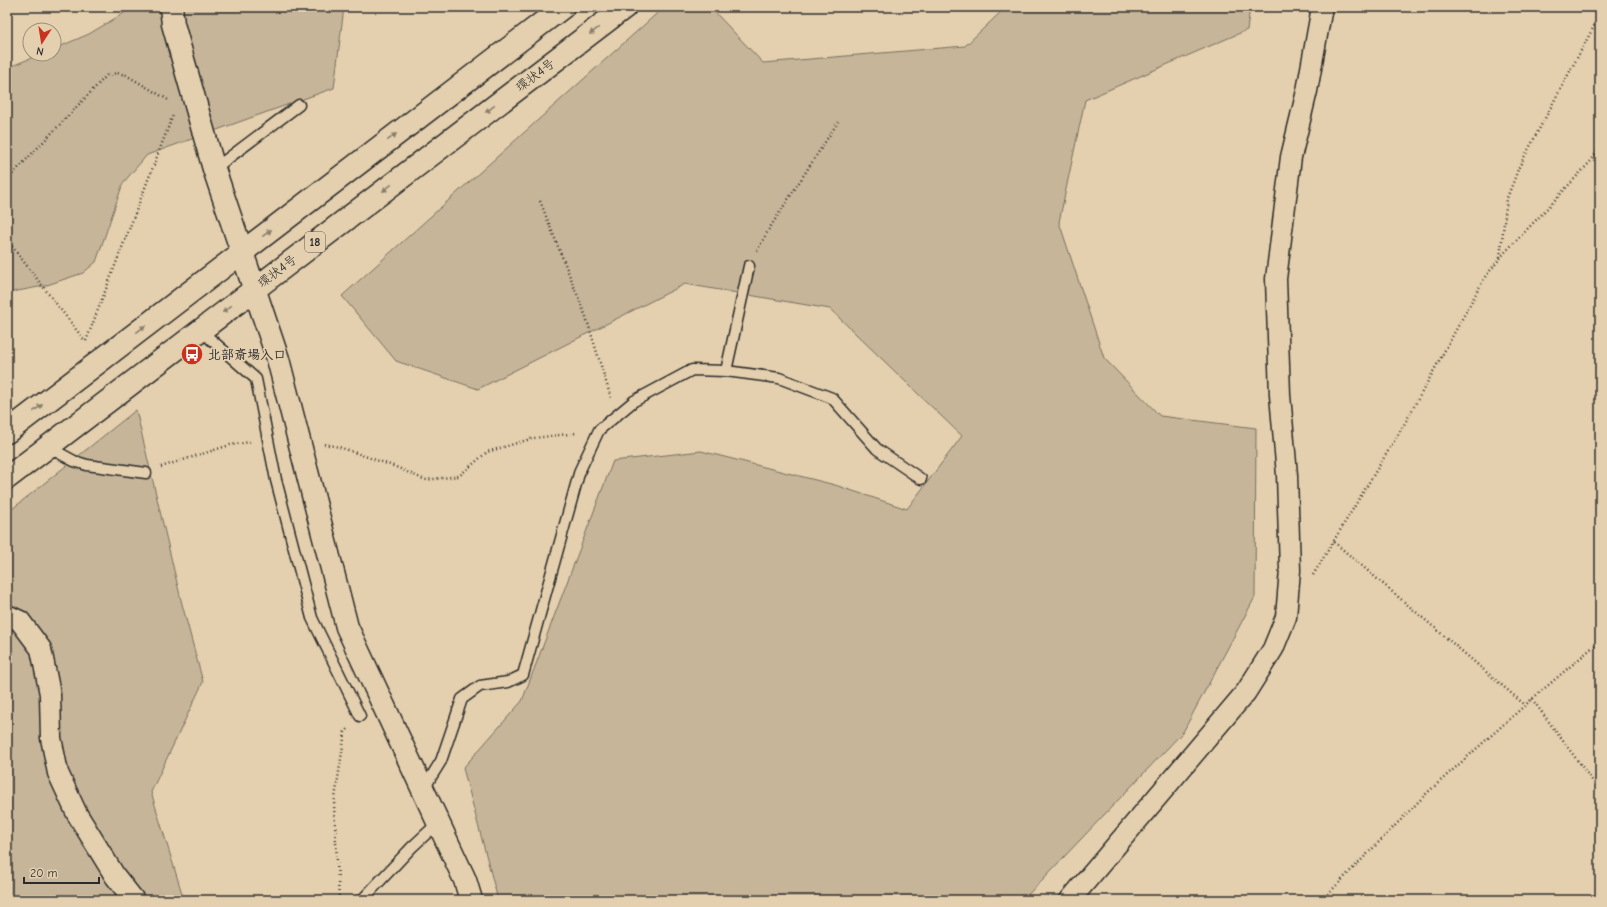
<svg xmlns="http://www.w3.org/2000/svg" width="1607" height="907" font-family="'Comic Neue','Klee One',sans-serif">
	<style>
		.green { fill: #c6b599; stroke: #787062 }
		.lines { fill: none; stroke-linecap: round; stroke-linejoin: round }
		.service-casing { stroke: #2b2b2b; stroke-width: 13 }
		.minor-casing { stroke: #2b2b2b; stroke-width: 23 }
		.tertiary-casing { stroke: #2b2b2b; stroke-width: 25 }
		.primary-casing { stroke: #2b2b2b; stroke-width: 25 }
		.path { stroke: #2b2b2b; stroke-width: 2.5; stroke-dasharray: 1 3; stroke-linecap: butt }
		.service { stroke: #e4d0ae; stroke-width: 10 }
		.minor { stroke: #e4d0ae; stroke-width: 20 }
		.tertiary { stroke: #e4d0ae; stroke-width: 22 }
		.primary { stroke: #e4d0ae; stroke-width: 22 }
		.oneway { fill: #887e6c }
		.labels { text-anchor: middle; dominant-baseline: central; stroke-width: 3.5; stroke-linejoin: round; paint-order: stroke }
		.shield { fill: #e4d0ae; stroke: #625c52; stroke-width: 1 }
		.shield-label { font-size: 12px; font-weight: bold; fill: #2b2b2b }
		.street-label { font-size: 13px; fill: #2b2b2b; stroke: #e4d0ae }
		.poi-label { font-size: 13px; font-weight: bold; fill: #2b2b2b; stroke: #e4d0ae; text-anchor: start }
	</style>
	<rect width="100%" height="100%" fill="#e4d0ae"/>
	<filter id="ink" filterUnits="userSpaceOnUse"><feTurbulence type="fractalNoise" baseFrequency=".025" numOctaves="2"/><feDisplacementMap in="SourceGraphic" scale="8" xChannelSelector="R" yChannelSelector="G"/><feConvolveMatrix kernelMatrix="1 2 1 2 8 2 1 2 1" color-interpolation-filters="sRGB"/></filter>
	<g filter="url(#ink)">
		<g class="green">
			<path d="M134,7H344L334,88L147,155L123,183L96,262L83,273L44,286L7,293V68L41,54H54V49L89,34Z"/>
			<path d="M664,7H710L763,63L965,46L1006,7H1250L1247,30L1085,100L1059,222L1104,358L1160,416L1256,428L1255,597L1183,732L1023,900H498L463,768L522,701L613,461L701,451L835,485L907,509L962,436L830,309L685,284L478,389L396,361L342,296Z"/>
			<path d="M136,410L182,604L203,682L151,792L184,900H7V513Z"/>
		</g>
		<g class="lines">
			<g class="service-casing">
				<g id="service">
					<path d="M214,169L299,105"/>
					<path d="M200,330L256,379L276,480L312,618L360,716"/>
					<path d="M726,371L749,266"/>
					<path d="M48,447L74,461L87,465L146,473"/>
					<path d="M423,790L441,761L462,699L480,686L508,682L523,675L580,470L599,430L634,401L692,370L726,371L779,378L832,398L877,449L921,479"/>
					<path d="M362,900L412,847L439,822"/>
				</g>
			</g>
			<g class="minor-casing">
				<g id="minor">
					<path d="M7,615L20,621L41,649L50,694L51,738L58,773L77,814L115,876L134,900"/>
					<path d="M1070,900L1246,692L1273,649L1286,617L1290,570L1287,475L1280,395L1276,279L1291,157L1307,91L1322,7"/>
				</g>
			</g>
			<g class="tertiary-casing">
				<path id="tertiary" d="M171,7L173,24L214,169L278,359L347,627L465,880L471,900"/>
			</g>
			<g class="primary-casing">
				<g id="primary">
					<path d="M7,432L563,7"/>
					<path d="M7,478L625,7"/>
				</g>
			</g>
			<g class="path">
				<path d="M7,180L107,75L117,73L126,75L170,101"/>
				<path d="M540,201L586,317L611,398"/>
				<path d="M7,240L85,341"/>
				<path d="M757,251L769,229L838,122"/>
				<path d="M1500,257L1507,198L1519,167L1592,30L1600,14"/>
				<path d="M86,341L173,115"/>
				<path d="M324,444L339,447L396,467L425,480L459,476L487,452L534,438L577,433"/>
				<path d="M161,467L230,445L250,442"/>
				<path d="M1334,542L1525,705"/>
				<path d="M1313,575L1405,423L1485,277L1506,251L1541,215L1591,161L1600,147"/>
				<path d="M1532,699L1600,791"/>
				<path d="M339,900L334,805L345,732L348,729"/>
				<path d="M1322,900L1427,793L1532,699L1600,641"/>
			</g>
			<use href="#service" class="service"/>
			<use href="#minor" class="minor"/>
			<use href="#tertiary" class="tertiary"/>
			<use href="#primary" class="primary"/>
		</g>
		<defs><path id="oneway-solid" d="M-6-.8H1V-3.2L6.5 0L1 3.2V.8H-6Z"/></defs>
		<g class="oneway">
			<use href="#oneway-solid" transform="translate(594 31) rotate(143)"/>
			<use href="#oneway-solid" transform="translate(490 109) rotate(143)"/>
			<use href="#oneway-solid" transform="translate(392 137) rotate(-37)"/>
			<use href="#oneway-solid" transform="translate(387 188) rotate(143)"/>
			<use href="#oneway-solid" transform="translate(267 233) rotate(-37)"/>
			<use href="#oneway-solid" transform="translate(227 309) rotate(143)"/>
			<use href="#oneway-solid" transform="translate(141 329) rotate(-37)"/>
			<use href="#oneway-solid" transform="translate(38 408) rotate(-37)"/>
		</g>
	</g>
	<defs>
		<g id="bus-disc" transform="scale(1.15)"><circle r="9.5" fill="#c8321e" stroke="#e4d0ae"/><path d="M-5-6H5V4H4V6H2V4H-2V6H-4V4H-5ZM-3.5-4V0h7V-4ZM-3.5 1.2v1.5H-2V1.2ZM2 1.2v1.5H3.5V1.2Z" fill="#fff"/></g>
	</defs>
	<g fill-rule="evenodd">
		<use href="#bus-disc" x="192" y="354"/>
	</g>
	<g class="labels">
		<rect class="shield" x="305" y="232" width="20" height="20" rx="3"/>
		<g class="shield-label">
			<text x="315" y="242">18</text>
		</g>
		<g class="street-label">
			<text transform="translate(535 75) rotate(-37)">環状4号</text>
			<text transform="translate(277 271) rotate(-37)">環状4号</text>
		</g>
		<g class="poi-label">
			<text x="208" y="354">北部斎場入口</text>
		</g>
	</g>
	<rect width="1607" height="907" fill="none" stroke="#e4d0ae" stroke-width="24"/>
	<rect x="12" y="12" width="1583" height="883" fill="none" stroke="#2b2b2b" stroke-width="1.5" filter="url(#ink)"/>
	<g transform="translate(42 42) rotate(192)"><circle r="19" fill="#e4d0ae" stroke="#9a8e7a"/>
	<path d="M0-3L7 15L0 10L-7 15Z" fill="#c8321e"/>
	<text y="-6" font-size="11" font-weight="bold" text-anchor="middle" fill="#2b2b2b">N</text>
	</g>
	<path d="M24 877v6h75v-6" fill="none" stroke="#2b2b2b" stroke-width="2"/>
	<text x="30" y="877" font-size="12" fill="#2b2b2b" stroke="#e4d0ae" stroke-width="3" paint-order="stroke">20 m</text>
</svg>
